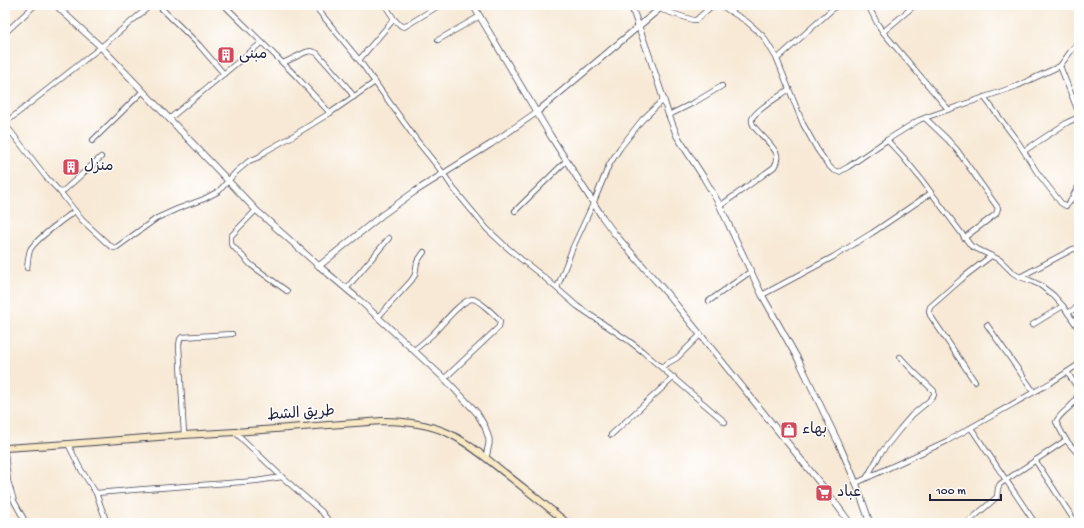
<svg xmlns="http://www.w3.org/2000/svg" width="1084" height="528" font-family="'Gochi Hand','Playpen Sans Arabic',sans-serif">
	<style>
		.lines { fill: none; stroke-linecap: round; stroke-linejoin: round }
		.minor-casing { stroke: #424052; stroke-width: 6 }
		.tertiary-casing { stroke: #424052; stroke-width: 7 }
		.secondary-casing { stroke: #424052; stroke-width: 8 }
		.minor { stroke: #fff; stroke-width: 4.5 }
		.tertiary { stroke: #fff; stroke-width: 5.5 }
		.secondary { stroke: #f8e8c3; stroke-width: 6 }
		.labels { text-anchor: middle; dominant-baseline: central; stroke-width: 3; stroke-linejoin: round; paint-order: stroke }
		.poi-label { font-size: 15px; fill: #22223b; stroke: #fff; text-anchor: start }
		.street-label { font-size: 15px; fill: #22223b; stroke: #fff }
	</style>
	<rect width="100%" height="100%" fill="#fff"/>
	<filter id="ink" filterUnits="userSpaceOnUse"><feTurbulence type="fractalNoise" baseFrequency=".025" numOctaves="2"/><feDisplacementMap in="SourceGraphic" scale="8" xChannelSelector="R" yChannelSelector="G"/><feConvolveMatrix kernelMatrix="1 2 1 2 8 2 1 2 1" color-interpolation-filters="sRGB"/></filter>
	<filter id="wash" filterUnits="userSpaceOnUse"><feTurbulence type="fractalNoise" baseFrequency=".012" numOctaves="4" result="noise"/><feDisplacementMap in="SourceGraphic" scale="16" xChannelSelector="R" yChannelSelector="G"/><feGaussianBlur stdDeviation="0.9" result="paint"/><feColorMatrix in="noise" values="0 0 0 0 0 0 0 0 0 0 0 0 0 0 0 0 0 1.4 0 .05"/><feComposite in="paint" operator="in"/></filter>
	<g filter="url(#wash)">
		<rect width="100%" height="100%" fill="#f7e9d5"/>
	</g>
	<g filter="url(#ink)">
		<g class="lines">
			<g class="minor-casing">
				<g id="minor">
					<path d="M158,5L199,45L224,74"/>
					<path d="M224,5L296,76L330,113"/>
					<path d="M314,5L359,60L418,142L443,173L453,188L487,229L503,244L522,260L545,278L577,306L629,341L642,351L725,422"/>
					<path d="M720,5L746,21L752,26L763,36L777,59L803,124L817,149L828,165L833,170L839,172L848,167L887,140L903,157L921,179L971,246L1000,260L1013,273L1020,277L1029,280L1040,285L1053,295L1063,306L1079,329"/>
					<path d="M868,5L877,23L883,32L948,109"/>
					<path d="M659,9L693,20H696L713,5"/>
					<path d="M394,19L401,26L404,27L440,5"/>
					<path d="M883,32L915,5"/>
					<path d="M5,33L35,5"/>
					<path d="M438,40L480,16"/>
					<path d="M777,59L837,5"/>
					<path d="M359,60L394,19L385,5"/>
					<path d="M283,63L306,52L311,51L317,53L347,87L354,97"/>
					<path d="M1060,66L1079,114"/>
					<path d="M984,97L1018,142L1037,172L1061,203L1066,206C1073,201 1073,192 1079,186"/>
					<path d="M669,115L695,102L722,86"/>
					<path d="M925,118L947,139L957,150L998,208L996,214L964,238"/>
					<path d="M169,119L261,43"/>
					<path d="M5,123L101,47L151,5"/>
					<path d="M5,124L46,177L61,193L82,220L109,245L114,248L117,247L157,218L177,209L204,199L219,191L236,172L249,161L259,157L266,151L291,137L330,113L375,82"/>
					<path d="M887,140L919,120L930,116L1017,86L1060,66L1079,40"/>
					<path d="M92,141L143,91"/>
					<path d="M1024,151L1068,122L1079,117"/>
					<path d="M61,193L101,157"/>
					<path d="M720,206L774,167C776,164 778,160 777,155C775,147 761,135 755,128C753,125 751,122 752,119C754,111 782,95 789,89"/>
					<path d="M256,210L231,236V244L251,265L287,291"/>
					<path d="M515,211L566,161"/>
					<path d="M27,268C28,262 28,256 30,250C35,240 65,218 75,211"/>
					<path d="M1020,277L1073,249L1079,248"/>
					<path d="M557,288L573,247L593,204L609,165L620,148L642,120L664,99"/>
					<path d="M346,289L389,238"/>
					<path d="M762,295L833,257L872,233L931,193"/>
					<path d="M709,301L750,272"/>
					<path d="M1068,313L1079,306"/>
					<path d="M378,317L411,281L415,275L417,262L424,252"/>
					<path d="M987,325L1034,392"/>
					<path d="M1032,325L1063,306"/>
					<path d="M414,350C421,345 427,339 433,334C441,326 461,300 472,299C478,299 496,316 500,321L499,327L445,378"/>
					<path d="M661,367L677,358L700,335"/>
					<path d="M1067,372L1079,390C1076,408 1062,409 1056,422L1066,440L1079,455"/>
					<path d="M975,382L930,315L929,311L930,307L965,276L991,256"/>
					<path d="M971,428L1035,523"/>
					<path d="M235,432L282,477L322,512L330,523"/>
					<path d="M184,435L179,345L180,339L182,337L232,334"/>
					<path d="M611,435L674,377"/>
					<path d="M68,444L80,468L96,493L107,523"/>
					<path d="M5,452L8,481L14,501L26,523"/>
					<path d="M1035,460L1076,523"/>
					<path d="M867,477L880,454L900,429L912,415L929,401L934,395V391L915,373L900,357"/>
					<path d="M856,483L947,441L1052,382L1079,364"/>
					<path d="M96,493L145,489L256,481L282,477"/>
					<path d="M967,523L997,497L998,488L1000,484L1066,440"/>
				</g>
			</g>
			<g class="tertiary-casing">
				<g id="tertiary">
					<path d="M56,5L65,14L101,47L256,210L319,266L356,297L448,382L477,413L485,427L489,439V444L486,457"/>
					<path d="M473,5L550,135L603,218L614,233L670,297L828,493L850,523"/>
					<path d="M631,5L650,58L668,113L677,136L704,178L718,202L762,295L799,361L839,444L856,483L870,523"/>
					<path d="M319,266L382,215L414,192L491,144L537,112L664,5"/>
				</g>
			</g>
			<g class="secondary-casing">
				<path id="secondary" d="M5,448L68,444L184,435L235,432L382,421C404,421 428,424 448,433C469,443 487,459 505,473C526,490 547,506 567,523"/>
			</g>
			<use href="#minor" class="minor"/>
			<use href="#tertiary" class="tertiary"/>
			<use href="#secondary" class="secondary"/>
		</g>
	</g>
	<defs>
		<g id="building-square" transform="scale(0.9)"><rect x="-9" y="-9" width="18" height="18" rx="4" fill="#d1495b" stroke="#fff"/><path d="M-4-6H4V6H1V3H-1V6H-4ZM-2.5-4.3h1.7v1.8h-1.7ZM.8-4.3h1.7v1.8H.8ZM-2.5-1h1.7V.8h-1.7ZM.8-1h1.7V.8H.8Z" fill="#fff"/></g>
		<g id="shop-square" transform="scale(0.9)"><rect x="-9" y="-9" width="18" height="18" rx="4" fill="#d1495b" stroke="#fff"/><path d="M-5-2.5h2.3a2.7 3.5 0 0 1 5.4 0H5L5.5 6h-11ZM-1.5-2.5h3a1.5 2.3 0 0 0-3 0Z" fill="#fff"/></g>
		<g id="supermarket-square" transform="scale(0.9)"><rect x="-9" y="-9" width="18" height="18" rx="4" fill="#d1495b" stroke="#fff"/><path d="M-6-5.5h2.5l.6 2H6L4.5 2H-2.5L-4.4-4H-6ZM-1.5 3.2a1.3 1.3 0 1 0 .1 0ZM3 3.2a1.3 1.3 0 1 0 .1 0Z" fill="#fff"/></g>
	</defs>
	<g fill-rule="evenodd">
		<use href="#building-square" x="226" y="55"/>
		<use href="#building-square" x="71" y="167"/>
		<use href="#shop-square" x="789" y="430"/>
		<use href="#supermarket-square" x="824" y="493"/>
	</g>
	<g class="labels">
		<g class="poi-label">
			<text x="239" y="55">مبنى</text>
			<text x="84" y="167">منزل</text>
			<text x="802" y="430">بهاء</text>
			<text x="837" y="493">عباد</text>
		</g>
		<g class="street-label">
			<text transform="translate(301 414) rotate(-4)">طريق الشط</text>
		</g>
	</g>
	<rect width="1084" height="528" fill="none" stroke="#fff" stroke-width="20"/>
	<path d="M930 494v6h71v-6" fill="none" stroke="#22223b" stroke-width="2"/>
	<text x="936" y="494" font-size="12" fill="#22223b" stroke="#ffffff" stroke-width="3" paint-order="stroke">100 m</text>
</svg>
